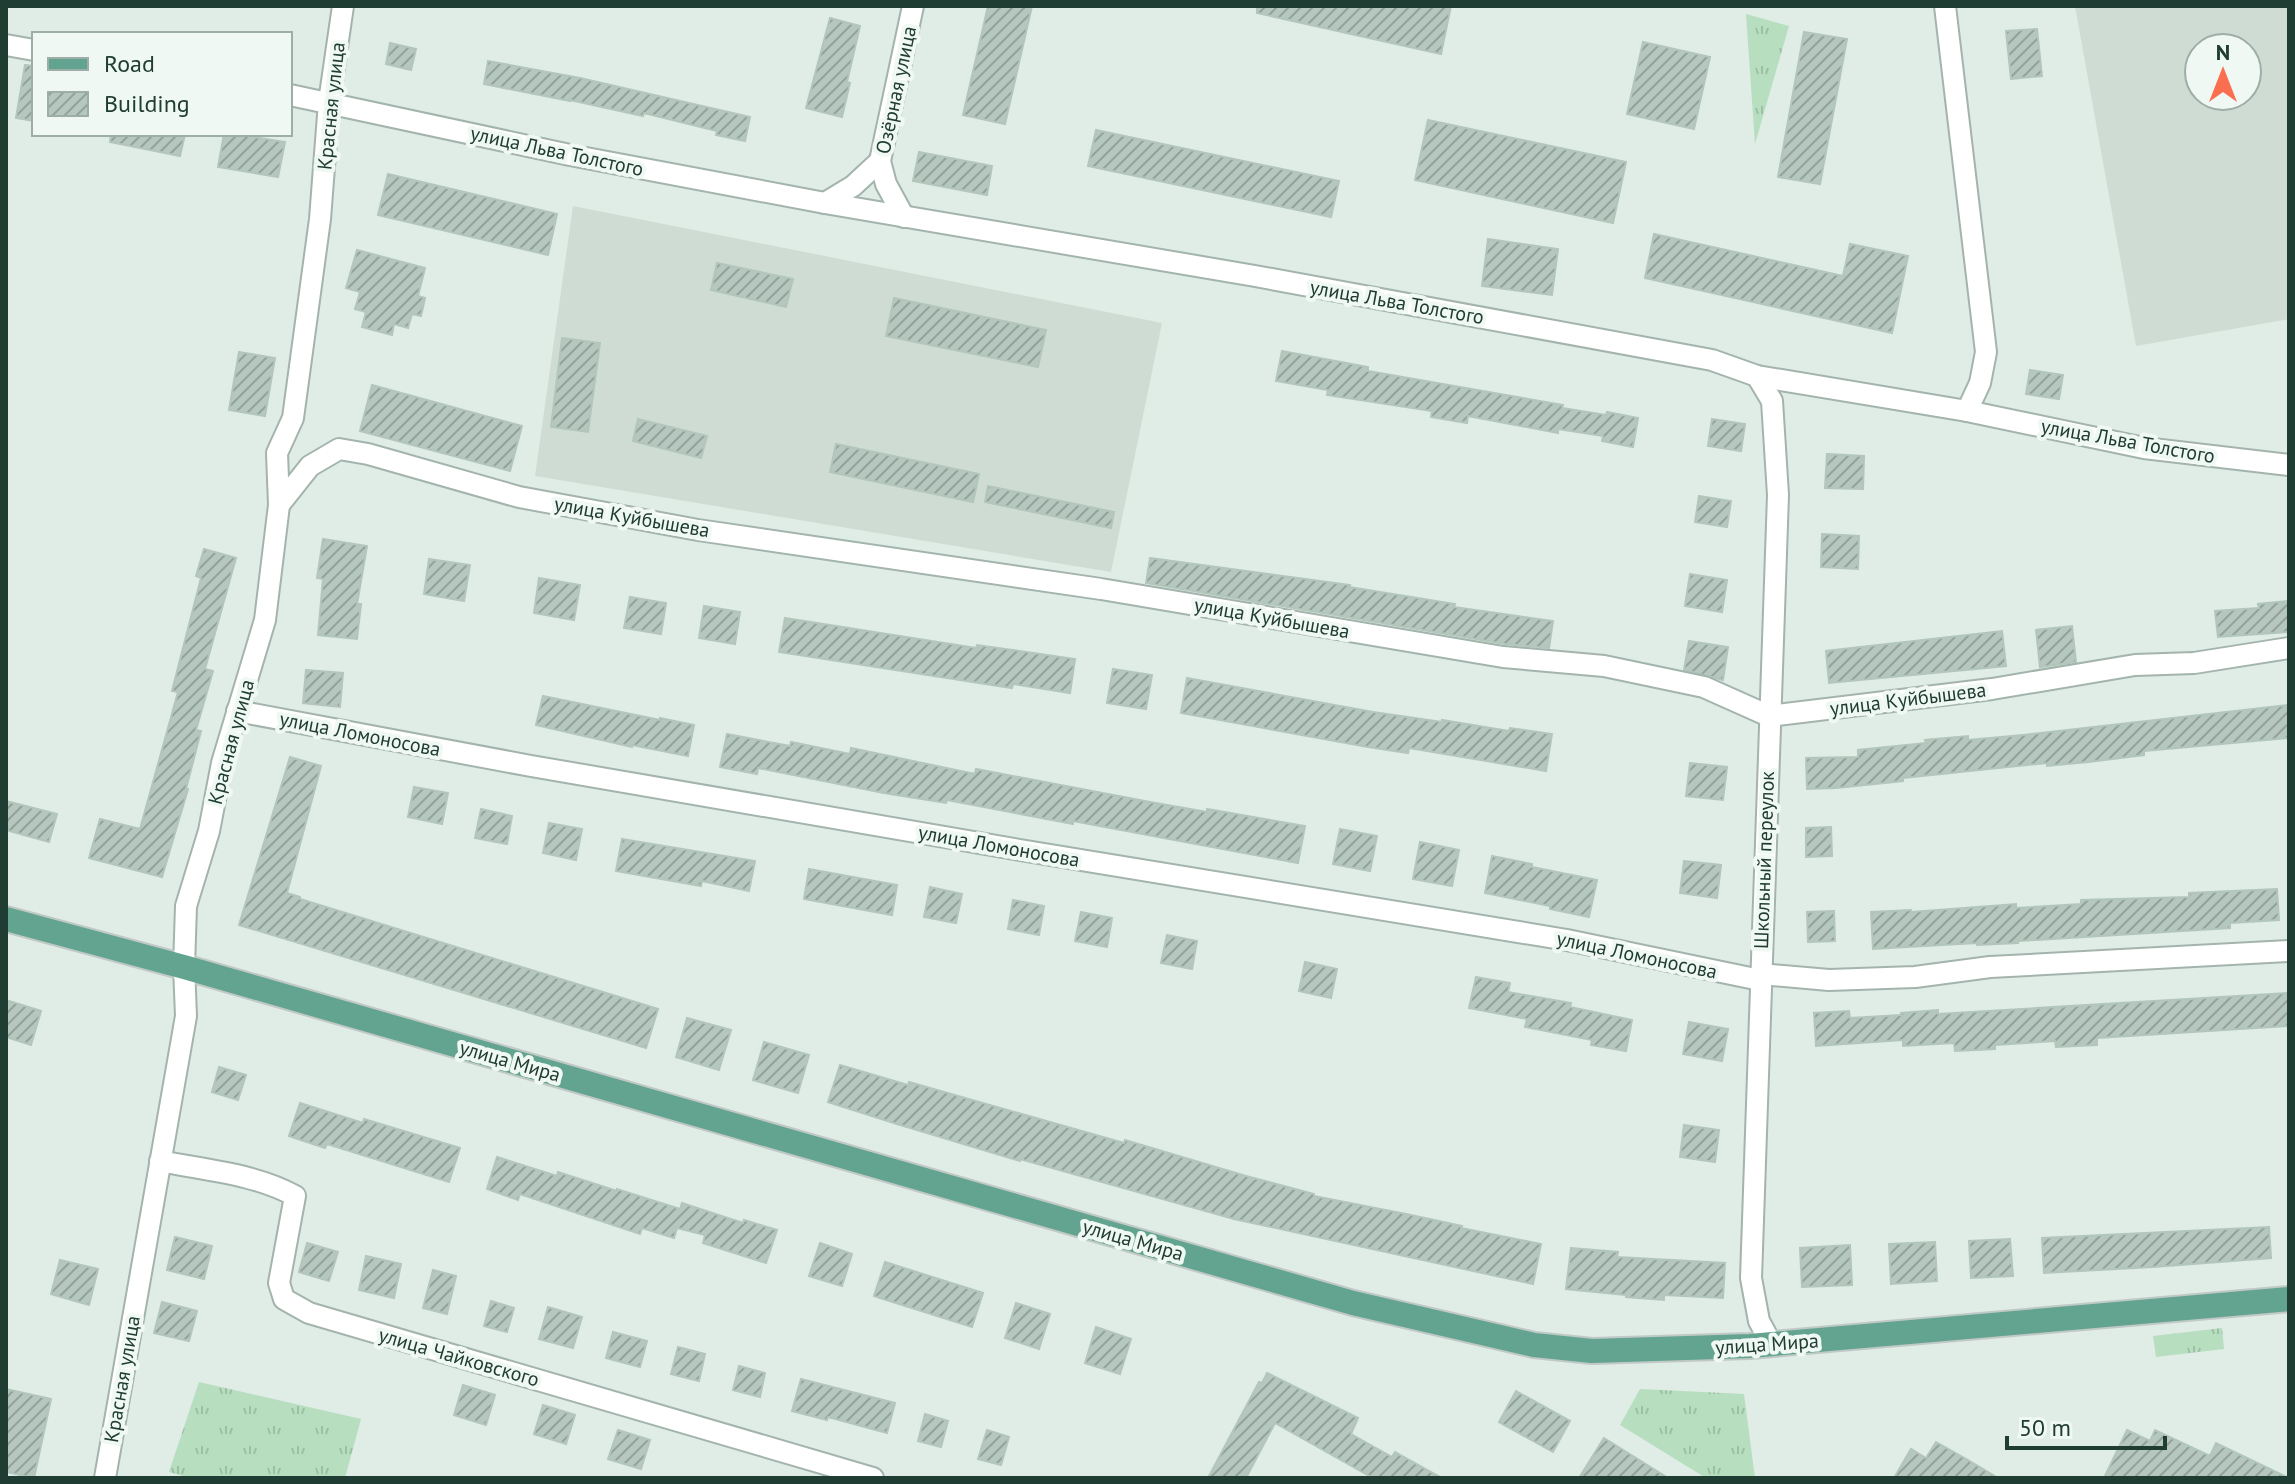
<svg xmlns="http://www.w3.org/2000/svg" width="2295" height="1484" font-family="'PT Sans',sans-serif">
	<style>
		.built { fill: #cedcd4; fill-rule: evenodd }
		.grass { fill: url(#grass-tufts) }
		.building { fill: url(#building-hatch); stroke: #b2c6bc; stroke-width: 2 }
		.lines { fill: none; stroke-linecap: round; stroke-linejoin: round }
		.minor-casing { stroke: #a3b4ad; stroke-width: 24 }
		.major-casing { stroke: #c1c9c6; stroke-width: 28 }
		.minor { stroke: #fff; stroke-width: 20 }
		.major { stroke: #62a48f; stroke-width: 24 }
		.labels { text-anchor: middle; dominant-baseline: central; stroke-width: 8; stroke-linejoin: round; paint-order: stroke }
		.street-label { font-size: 20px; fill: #203d33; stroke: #f0f8f4 }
	</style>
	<defs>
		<pattern id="grass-tufts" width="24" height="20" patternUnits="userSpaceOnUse" patternTransform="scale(2)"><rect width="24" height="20" fill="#b7debf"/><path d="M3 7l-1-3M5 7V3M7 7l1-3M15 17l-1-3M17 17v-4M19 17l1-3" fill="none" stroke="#9dbfa5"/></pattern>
		<pattern id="building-hatch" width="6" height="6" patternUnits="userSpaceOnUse" patternTransform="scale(2)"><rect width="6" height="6" fill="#b5c7be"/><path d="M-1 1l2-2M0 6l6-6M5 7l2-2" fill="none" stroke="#93a39b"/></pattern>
	</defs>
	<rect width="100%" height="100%" fill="#e0ece6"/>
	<g class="built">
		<path d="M2075,6H2289V319L2136,346ZM2199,48H2247V96H2199Z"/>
		<path d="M573,206L1162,323L1111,572L535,476Z"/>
	</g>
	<g class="grass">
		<path d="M1746,14L1789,26L1755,144Z"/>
		<path d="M2222,1328L2224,1349L2156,1357L2153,1336Z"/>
		<path d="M199,1382L361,1419L345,1478H190L169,1472Z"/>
		<path d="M1640,1389L1744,1394L1755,1478H1706L1620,1425Z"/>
	</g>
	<g class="building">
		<path d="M988,6H1032L1005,124L963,115Z"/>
		<path d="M1257,6H1451L1441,54L1257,13Z"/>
		<path d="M830,18L860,26L847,82L850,83L842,117L806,108Z"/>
		<path d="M2037,29L2042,76L2011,79L2006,31Z"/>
		<path d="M1804,32L1847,39L1820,184L1778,177Z"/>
		<path d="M1643,42L1710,57L1694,129L1627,114Z"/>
		<path d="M390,43L416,49L411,70L386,64Z"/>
		<path d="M488,61L580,78L750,117L745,141L716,135L717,131L644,113L643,116L570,100V101L484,84Z"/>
		<path d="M25,65L34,66V121L16,118Z"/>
		<path d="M1428,120L1626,162L1613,223L1415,180Z"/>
		<path d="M1096,130L1339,181L1331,217L1088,166Z"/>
		<path d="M111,134H185L180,156L110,142Z"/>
		<path d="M224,134H236L285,142L278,177L218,167Z"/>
		<path d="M919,152L992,166L987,195L913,181Z"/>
		<path d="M388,174L557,214L548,255L378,215Z"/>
		<path d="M1654,234L1843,276L1850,244L1908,256L1892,333L1645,278Z"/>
		<path d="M1488,239L1558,249L1552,295L1482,286Z"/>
		<path d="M357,250L425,268L418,296L425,298L421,316L412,314L408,328L394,324L392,335L362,327L366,312L355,309L360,292L346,288Z"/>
		<path d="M717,263L793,279L786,307L711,290Z"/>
		<path d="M894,298L1046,330L1038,367L886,336Z"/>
		<path d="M562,338L600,343L588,432L551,427Z"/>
		<path d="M1282,351L1368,367V371L1563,405L1562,408L1606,415L1607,412L1638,418L1633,447L1602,441L1603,436L1558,429V433L1468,416L1467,423L1431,417L1432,411L1327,395L1328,390L1276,381Z"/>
		<path d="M239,352L275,358L265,416L229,410Z"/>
		<path d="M2030,370L2063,375L2059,399L2026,394Z"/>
		<path d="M372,385L522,426L510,471L360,431Z"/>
		<path d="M638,419L707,436L701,458L633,441Z"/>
		<path d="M1712,419L1745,424L1741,451L1708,446Z"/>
		<path d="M836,444L979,474L973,502L830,472Z"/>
		<path d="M1827,454L1864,456L1863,489L1825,488Z"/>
		<path d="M988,486L1114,512L1111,528L985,502Z"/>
		<path d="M1699,496L1731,501L1727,527L1695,522Z"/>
		<path d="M1822,534L1859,536L1858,569L1821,567Z"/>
		<path d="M323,539L367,546L357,604H361L357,639L318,635L323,579L317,578Z"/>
		<path d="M204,549L236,558L205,669L213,671L196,730L201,731L186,789H188L162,877L89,858L100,819L140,829L178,692L172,691L201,578L196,576Z"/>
		<path d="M1150,558L1350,585L1349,587L1455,604L1454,607L1553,621L1549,648L1505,644L1146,583Z"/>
		<path d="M429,559L470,565L464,601L424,594Z"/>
		<path d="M1690,574L1727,580L1722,612L1685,606Z"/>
		<path d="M539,578L580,585L574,620L534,613Z"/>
		<path d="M630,597L666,603L661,634L624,628Z"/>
		<path d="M2289,601V632L2218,637L2215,611L2259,608L2258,604Z"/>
		<path d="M704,606L740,612L735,644L699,638Z"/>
		<path d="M785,618L976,648L977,645L1075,659L1070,693L1013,684L1012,688L779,652Z"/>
		<path d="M2072,626L2076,662L2040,667L2036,630Z"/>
		<path d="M2002,631L2006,666L1829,683L1826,651Z"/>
		<path d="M1689,641L1728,647L1723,680L1684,670Z"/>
		<path d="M1113,669L1152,675L1146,709L1107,703Z"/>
		<path d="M306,670L343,673L340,707L303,703Z"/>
		<path d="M1187,678L1373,712L1442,722V720L1509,731L1510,728L1552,734L1546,771L1409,748L1408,753L1368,747L1181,713Z"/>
		<path d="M543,696L660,720V718L694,725L688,756L632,745V747L536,725Z"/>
		<path d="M2289,705V738L2144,751V755L2088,762L2047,766V763L1903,778V781L1836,788L1807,789L1806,758L1858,757V750L1926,743L1925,740L1968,736V740L2023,735Z"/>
		<path d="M727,734L790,746L791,742L850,754L851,748L975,774L976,769L1150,802L1207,812V809L1305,826L1298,863L1073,821V824L947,800L946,803L884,793L758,768L757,774L720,767Z"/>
		<path d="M290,757L321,766L287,893L300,897V899L658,1009L646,1048L239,925Z"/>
		<path d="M1690,763L1727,767L1723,800L1686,796Z"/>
		<path d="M414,787L448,793L442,824L408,817Z"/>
		<path d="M6,801L57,814L49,842L6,830Z"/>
		<path d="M481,809L512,816L507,844L475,838Z"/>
		<path d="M549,823L582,829L576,860L543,853Z"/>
		<path d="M1831,827L1832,856L1806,857V828Z"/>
		<path d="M1340,829L1377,836L1370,871L1333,864Z"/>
		<path d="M622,839L755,861L749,891L702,881L701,886L616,871Z"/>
		<path d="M1420,842L1459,850L1452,886L1413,879Z"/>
		<path d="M1492,856L1532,864V867L1597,880L1589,917L1550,909V906L1485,893Z"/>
		<path d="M1684,861L1721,865L1717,898L1680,893Z"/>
		<path d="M809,869L897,885L892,915L804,899Z"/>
		<path d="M930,887L962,894L956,923L924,917Z"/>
		<path d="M2277,889L2279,920L2230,923V928L2018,941V943L1977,945V943L1873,949L1871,912L1911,910V912L2016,904V908L2081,904V900L2189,897V893Z"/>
		<path d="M1013,900L1044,906L1039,935L1008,929Z"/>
		<path d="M1834,911L1835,941L1808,942L1807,912Z"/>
		<path d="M1081,912L1112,918L1107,947L1075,941Z"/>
		<path d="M1167,935L1197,941L1192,969L1161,963Z"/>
		<path d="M1305,962L1337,969L1331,998L1299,991Z"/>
		<path d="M1476,977L1510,983L1508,992L1571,1003L1570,1007L1632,1020L1626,1051L1591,1045L1592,1040L1525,1027L1527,1019L1469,1008Z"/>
		<path d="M2289,993V1026L2097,1038V1045L2056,1047L2055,1041L1995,1045V1049L1955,1051L1954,1043L1903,1046V1040L1816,1046L1814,1013L1849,1011L1850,1018L1901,1015V1013L1938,1010V1014Z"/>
		<path d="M9,1001L41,1011L31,1045L6,1037V1012Z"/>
		<path d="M687,1018L731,1030L719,1070L676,1057Z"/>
		<path d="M1689,1022L1728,1029L1722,1061L1683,1054Z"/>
		<path d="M764,1042L809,1055L798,1093L753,1080Z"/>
		<path d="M840,1065L908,1085L909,1082L1124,1143L1125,1140L1246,1176L1314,1194V1196L1411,1215L1462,1226L1461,1228L1541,1244L1533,1284L1234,1219L1020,1159V1161L897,1124L828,1102Z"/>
		<path d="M219,1067L246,1075L238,1100L212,1092Z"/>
		<path d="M300,1103L363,1123L364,1119L460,1148L449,1182L327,1144L325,1148L289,1136Z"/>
		<path d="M1684,1125L1719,1130L1715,1162L1680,1157Z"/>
		<path d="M497,1157L557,1176L558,1172L617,1191V1189L680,1209L682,1203L743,1223L744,1220L777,1230L766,1263L703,1243L705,1235L677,1228L674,1238L642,1228L640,1234L520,1194L518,1200L487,1189Z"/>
		<path d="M2269,1227L2271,1258L2153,1267L2044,1273L2042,1238Z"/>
		<path d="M175,1237L212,1246L204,1279L167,1270Z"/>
		<path d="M2010,1239L2013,1276L1971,1278L1969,1241Z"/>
		<path d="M1935,1242L1937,1281L1891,1284L1889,1244Z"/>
		<path d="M307,1243L338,1252L329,1281L299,1272Z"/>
		<path d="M820,1243L852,1254L842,1286L809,1276Z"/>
		<path d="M1850,1245L1852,1285L1802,1287L1800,1248Z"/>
		<path d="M1571,1248L1618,1252L1617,1257L1725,1263L1723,1298L1664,1295V1300L1626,1297V1295L1566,1289Z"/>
		<path d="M366,1256L401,1264L394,1298L359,1290Z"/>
		<path d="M60,1260L98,1269L89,1305L51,1294Z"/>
		<path d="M885,1262L983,1293L972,1327L874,1296Z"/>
		<path d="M433,1270L456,1276L447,1314L423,1308Z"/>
		<path d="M491,1301L514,1308L507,1332L484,1326Z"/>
		<path d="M162,1302L197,1311L189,1341L154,1333Z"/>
		<path d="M1016,1303L1050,1314L1039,1349L1005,1338Z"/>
		<path d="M548,1307L582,1317L573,1348L539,1339Z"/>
		<path d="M1096,1327L1131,1339L1120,1374L1085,1363Z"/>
		<path d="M613,1332L647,1341L640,1367L606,1358Z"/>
		<path d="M678,1347L705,1354L699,1381L671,1374Z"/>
		<path d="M739,1366L765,1373L760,1397L733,1390Z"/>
		<path d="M1267,1373L1358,1418L1351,1434L1392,1457L1395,1452L1442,1478H1373L1275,1423L1246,1478H1208L1259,1382L1262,1383Z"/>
		<path d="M801,1379L895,1403L887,1433L828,1417L827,1420L792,1411Z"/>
		<path d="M463,1385L495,1395L486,1425L454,1415Z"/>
		<path d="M6,1389L51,1399L34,1478L6,1472Z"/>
		<path d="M1516,1391L1570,1421L1553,1452L1499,1422Z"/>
		<path d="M543,1405L575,1415L566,1444L534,1434Z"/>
		<path d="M925,1414L948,1421L941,1447L918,1441Z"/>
		<path d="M618,1430L650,1440L641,1469L608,1459Z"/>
		<path d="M987,1430L1009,1437L1001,1465L978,1459Z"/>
		<path d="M2127,1430L2150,1441L2155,1430L2210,1456L2216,1443L2289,1478H2104Z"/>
		<path d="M1604,1438L1668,1478H1579Z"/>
		<path d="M1936,1442L1968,1460L1998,1478H1894L1911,1449L1926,1458Z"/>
	</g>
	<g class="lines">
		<g class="minor-casing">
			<g id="minor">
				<path d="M1945,6L1986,352L1980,383L1967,411"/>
				<path d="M6,45L34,50"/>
				<path d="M290,95L570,155L825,203L1255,276L1712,360L1757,376L1967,411L2144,448L2289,465"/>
				<path d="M825,203L853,186L880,161"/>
				<path d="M904,217L886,184L880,161L913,6"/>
				<path d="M1757,376L1772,401L1778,495L1751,1278L1759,1321L1772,1345"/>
				<path d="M279,505L310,466L339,449L368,454L519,497L698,530L1101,589L1503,657L1604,666L1704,687L1769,716L1992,689L2135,665L2194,663L2289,648"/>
				<path d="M237,711L531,766L1020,850L1567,940L1760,980"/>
				<path d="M1760,974L1829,980L1915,977L1990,967L2289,951"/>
				<path d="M160,1161C204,1170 256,1174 295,1196L279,1283L284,1299L309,1313L873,1478"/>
				<path d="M105,1478L186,1016L184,967L186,906L209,831L222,763L265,620L279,505L277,453L293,418L320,219L329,102L343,6"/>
			</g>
		</g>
		<g class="major-casing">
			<path id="major" d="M6,919L184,967L1353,1303L1534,1345L1592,1351L1750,1346L2289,1299"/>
		</g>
		<use href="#minor" class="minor"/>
		<use href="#major" class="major"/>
	</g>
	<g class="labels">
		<g class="street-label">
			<text transform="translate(896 90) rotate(-78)">Озёрная улица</text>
			<text transform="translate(331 106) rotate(-84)">Красная улица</text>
			<text transform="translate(557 151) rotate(12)">улица Льва Толстого</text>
			<text transform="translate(1397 302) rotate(10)">улица Льва Толстого</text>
			<text transform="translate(2128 441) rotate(10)">улица Льва Толстого</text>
			<text transform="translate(632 517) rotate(10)">улица Куйбышева</text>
			<text transform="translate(1272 618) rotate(10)">улица Куйбышева</text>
			<text transform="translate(1908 699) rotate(-7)">улица Куйбышева</text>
			<text transform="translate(360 734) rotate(11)">улица Ломоносова</text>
			<text transform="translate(231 742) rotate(-75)">Красная улица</text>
			<text transform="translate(999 846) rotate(10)">улица Ломоносова</text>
			<text transform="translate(1764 860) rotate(-88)">Школьный переулок</text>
			<text transform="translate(1637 955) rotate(12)">улица Ломоносова</text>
			<text transform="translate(510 1061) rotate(16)">улица Мира</text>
			<text transform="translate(1133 1240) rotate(16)">улица Мира</text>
			<text transform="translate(1767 1344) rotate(-4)">улица Мира</text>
			<text transform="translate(459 1357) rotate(16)">улица Чайковского</text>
			<text transform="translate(122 1379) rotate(-80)">Красная улица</text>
		</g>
	</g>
	<rect width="2295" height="1484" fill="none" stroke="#203d33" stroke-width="16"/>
	<rect x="32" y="32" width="260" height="104" fill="#f0f8f4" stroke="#9dada7" stroke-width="2"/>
	<rect x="48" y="58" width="40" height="12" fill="#62a48f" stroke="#9dada7" stroke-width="2"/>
	<text x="104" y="72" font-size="24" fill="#203d33">Road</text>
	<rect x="48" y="92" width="40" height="24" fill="url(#building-hatch)" stroke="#9dada7" stroke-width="2"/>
	<text x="104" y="112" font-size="24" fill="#203d33">Building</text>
	<g transform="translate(2223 72)"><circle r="38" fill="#f0f8f4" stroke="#9dada7" stroke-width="2"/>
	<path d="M0-6L14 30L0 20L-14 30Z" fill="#fa6f50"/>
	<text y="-12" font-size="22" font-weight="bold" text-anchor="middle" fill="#203d33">N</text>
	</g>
	<path d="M2007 1436v12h158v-12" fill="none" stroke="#203d33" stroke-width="4"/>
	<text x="2019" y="1436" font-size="24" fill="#203d33" stroke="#f0f8f4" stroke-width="6" paint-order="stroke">50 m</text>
</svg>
